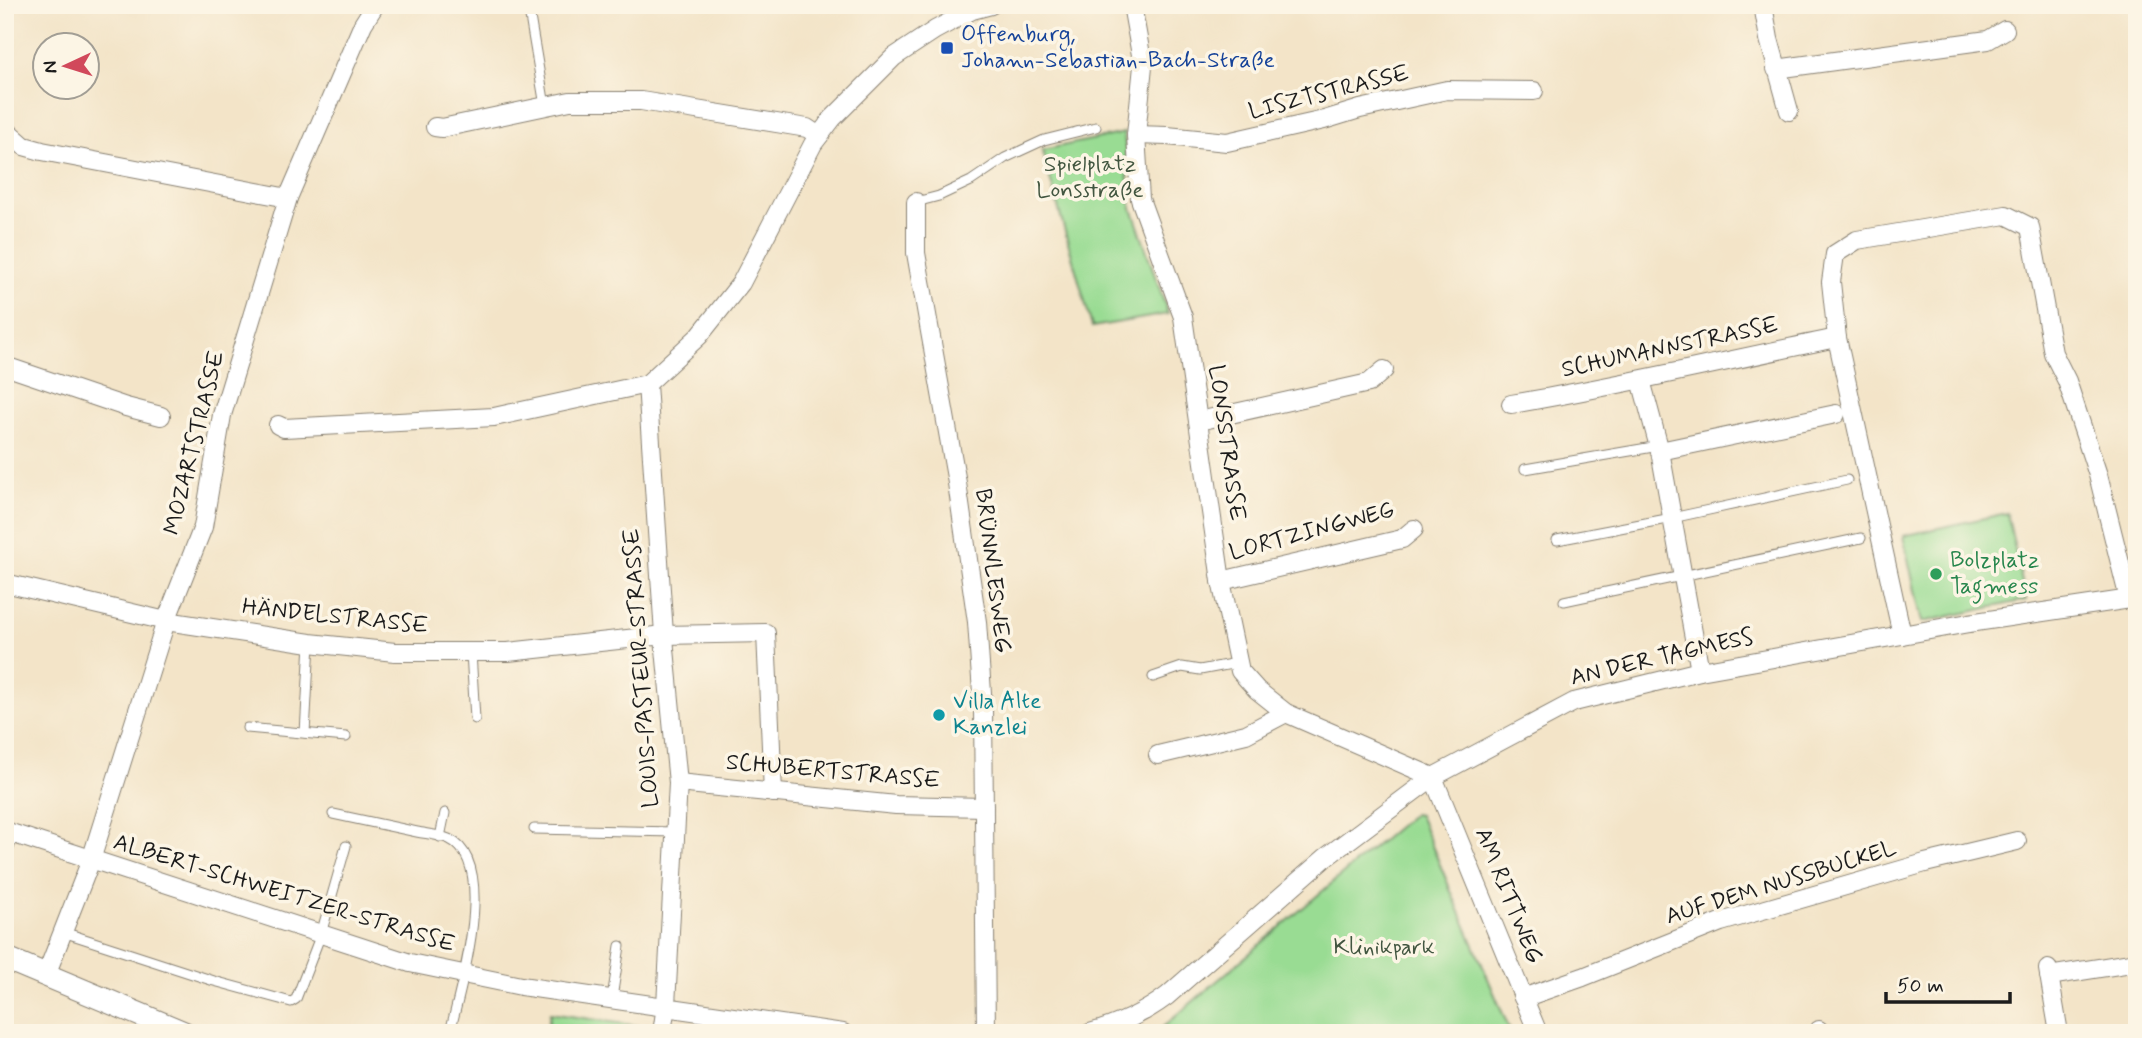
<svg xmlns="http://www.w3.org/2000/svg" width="2142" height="1038" font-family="Mynerve,sans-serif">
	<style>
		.green { fill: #99dc93; stroke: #5a7c58; stroke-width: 2 }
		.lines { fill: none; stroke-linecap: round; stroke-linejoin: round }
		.service-casing { stroke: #888072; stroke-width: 11 }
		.minor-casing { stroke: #888072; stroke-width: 20 }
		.tertiary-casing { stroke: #888072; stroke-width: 25 }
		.service { stroke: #fff; stroke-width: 9 }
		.minor { stroke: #fff; stroke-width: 18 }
		.tertiary { stroke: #fff; stroke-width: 23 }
		.transit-dot { fill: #1a4fb4; stroke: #fcf5e5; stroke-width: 2.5 }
		.leisure-dot { fill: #2e9e5b; stroke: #fcf5e5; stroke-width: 2.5 }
		.culture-dot { fill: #0f9aa8; stroke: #fcf5e5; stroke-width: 2.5 }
		.labels { text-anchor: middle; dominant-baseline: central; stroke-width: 7; stroke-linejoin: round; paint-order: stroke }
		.transit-label { font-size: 23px; fill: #164399; stroke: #fcf5e5; text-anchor: start }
		.street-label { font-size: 23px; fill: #1c1c1c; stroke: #fcf5e5 }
		.park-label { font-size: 23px; fill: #425640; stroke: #fcf5e5 }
		.leisure-label { font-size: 23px; fill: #27864d; stroke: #fcf5e5; text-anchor: start }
		.culture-label { font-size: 23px; fill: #0d838f; stroke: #fcf5e5; text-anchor: start }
	</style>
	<rect width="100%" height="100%" fill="#fcf5e5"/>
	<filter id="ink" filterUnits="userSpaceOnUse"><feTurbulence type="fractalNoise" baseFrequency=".0143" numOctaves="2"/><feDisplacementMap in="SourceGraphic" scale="14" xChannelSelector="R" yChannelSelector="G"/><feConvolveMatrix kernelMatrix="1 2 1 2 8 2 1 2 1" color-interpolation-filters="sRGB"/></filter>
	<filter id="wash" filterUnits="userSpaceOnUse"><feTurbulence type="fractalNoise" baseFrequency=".00686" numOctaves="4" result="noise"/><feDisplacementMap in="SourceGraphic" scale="28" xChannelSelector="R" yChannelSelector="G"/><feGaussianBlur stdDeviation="1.57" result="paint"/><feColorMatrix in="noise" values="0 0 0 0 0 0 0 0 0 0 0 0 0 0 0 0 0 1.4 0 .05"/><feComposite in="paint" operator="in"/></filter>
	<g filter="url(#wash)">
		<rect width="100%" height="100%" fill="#f3e4c8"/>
		<g class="green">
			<path d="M1124,133L1130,202L1168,314L1092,327L1042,150Z"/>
			<path d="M2007,513L2026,600L1922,622L1903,536Z"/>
			<path d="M1413,814L1419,815L1511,1033H1156Z"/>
			<path d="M550,1013L646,1027L645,1033H547Z"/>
		</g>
	</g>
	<g filter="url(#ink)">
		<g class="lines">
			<g class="service-casing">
				<g id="service">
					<path d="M528,5L545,106"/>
					<path d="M916,202L939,196L971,181L1005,158L1044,140L1096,127"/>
					<path d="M1525,469L1659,446"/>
					<path d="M1557,540L1672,518L1847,480"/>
					<path d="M1564,601L1861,538"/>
					<path d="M471,652L475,719"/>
					<path d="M1153,677L1182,667L1200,670L1237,663"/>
					<path d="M247,728L346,737"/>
					<path d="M305,733L310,643"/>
					<path d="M333,814C361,820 389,826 417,832C427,834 440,835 449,839C500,863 459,991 450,1033"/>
					<path d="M534,829L675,832"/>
					<path d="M440,837L445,813"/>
					<path d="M5,859L14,834"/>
					<path d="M63,932L214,981L291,1002L296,999L321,934L346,846"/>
					<path d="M612,998L620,946"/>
				</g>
			</g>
			<g class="minor-casing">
				<g id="minor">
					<path d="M1132,5L1143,66L1136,135L1140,199L1183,317L1221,581L1240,671L1257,690L1286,713L1433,777"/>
					<path d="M1763,5L1769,39L1789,111"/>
					<path d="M1776,69L1988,40L2005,30"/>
					<path d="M435,127L442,128L570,101H641L807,128L819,136"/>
					<path d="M6,130L24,146L42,151L288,198"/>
					<path d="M1136,135L1167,136L1227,142L1324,120L1360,109L1447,90L1534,91"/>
					<path d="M916,202V253L957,483L977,622L983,707L986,1033"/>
					<path d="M5,366L126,407L161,416"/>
					<path d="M1641,380L1660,451L1700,671"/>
					<path d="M647,384L665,649L678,783L666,1005L662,1033"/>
					<path d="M1511,404C1621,386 1728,360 1837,338"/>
					<path d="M1199,421L1369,383L1384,370"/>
					<path d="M278,425L284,428L494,417L647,384L699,336L741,283L813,144L832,119L894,57L935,30L972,10L991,5"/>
					<path d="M1660,451L1836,414"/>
					<path d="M1221,581L1402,539L1414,529"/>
					<path d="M5,583L166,621L310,643L395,652H508L664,635L766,633L773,793"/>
					<path d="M1902,635L1837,338L1831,282L1835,254L1857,240L2006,215L2030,227L2053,353L2067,381L2098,475L2129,599"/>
					<path d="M1158,755L1246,734L1286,713"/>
					<path d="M1433,777L1538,1033"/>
					<path d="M678,783L896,805L984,807"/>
					<path d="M5,831L410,963L521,986L843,1033"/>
					<path d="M2048,969L2059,1033"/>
					<path d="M46,975L91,860L166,621L203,527L222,415L288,198L363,24L375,5"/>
					<path d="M2049,976L2137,962"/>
					<path d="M1523,998L1583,977L1721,922L1925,863L2017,841"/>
					<path d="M1819,1030L1820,1033"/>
					<path d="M1090,1033C1119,1025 1143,1014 1167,996L1325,858L1433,777L1574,702L1700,671L1969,623L2137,598"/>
				</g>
			</g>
			<g class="tertiary-casing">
				<path id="tertiary" d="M5,958L184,1033"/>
			</g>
			<use href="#service" class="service"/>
			<use href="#minor" class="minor"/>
			<use href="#tertiary" class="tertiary"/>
		</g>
	</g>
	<rect class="transit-dot" x="940" y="41" width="14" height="14" rx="3.5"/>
	<circle class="leisure-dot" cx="1936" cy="574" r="7"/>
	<circle class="culture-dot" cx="939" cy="715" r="7"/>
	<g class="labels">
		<g class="transit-label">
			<text x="961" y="35">Offenburg,<tspan x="961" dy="26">Johann-Sebastian-Bach-Straße</tspan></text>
		</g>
		<g class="street-label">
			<text transform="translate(1329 93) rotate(-14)">LISZTSTRASSE</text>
			<text transform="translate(1670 348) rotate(-12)">SCHUMANNSTRASSE</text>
			<text transform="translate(195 443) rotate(-76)">MOZARTSTRASSE</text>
			<text transform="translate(1226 443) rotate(82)">LONSSTRASSE</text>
			<text transform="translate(1312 532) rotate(-15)">LORTZINGWEG</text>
			<text transform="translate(992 571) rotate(83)">BRÜNNLESWEG</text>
			<text transform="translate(335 617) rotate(6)">HÄNDELSTRASSE</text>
			<text transform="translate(1662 658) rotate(-13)">AN DER TAGMESS</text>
			<text transform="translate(642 668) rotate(-94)">LOUIS-PASTEUR-STRASSE</text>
			<text transform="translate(833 772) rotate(5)">SCHUBERTSTRASSE</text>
			<text transform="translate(1781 883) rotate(-17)">AUF DEM NUSSBUCKEL</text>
			<text transform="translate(284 894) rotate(17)">ALBERT-SCHWEITZER-STRASSE</text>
			<text transform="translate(1508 896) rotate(68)">AM RITTWEG</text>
		</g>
		<g class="park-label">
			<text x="1090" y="165">Spielplatz<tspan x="1090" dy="26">Lonsstraße</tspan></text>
			<text x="1384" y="948">Klinikpark</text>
		</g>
		<g class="leisure-label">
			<text x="1950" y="561">Bolzplatz<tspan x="1950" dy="26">Tagmess</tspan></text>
		</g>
		<g class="culture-label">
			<text x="953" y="702">Villa Alte<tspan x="953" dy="26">Kanzlei</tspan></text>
		</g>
	</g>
	<rect width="2142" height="1038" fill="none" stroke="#fcf5e5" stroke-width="28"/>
	<g transform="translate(66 66) rotate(266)"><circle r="33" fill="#fcf5e5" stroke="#a29e95" stroke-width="2"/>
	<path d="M0-5L12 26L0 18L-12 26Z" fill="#d1495b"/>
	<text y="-10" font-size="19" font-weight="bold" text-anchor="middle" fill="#1c1c1c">N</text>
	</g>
	<path d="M1886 992v10h124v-10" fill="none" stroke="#1c1c1c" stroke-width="3.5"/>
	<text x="1897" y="992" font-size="21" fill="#1c1c1c" stroke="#fcf5e5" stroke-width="5" paint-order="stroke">50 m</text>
</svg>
